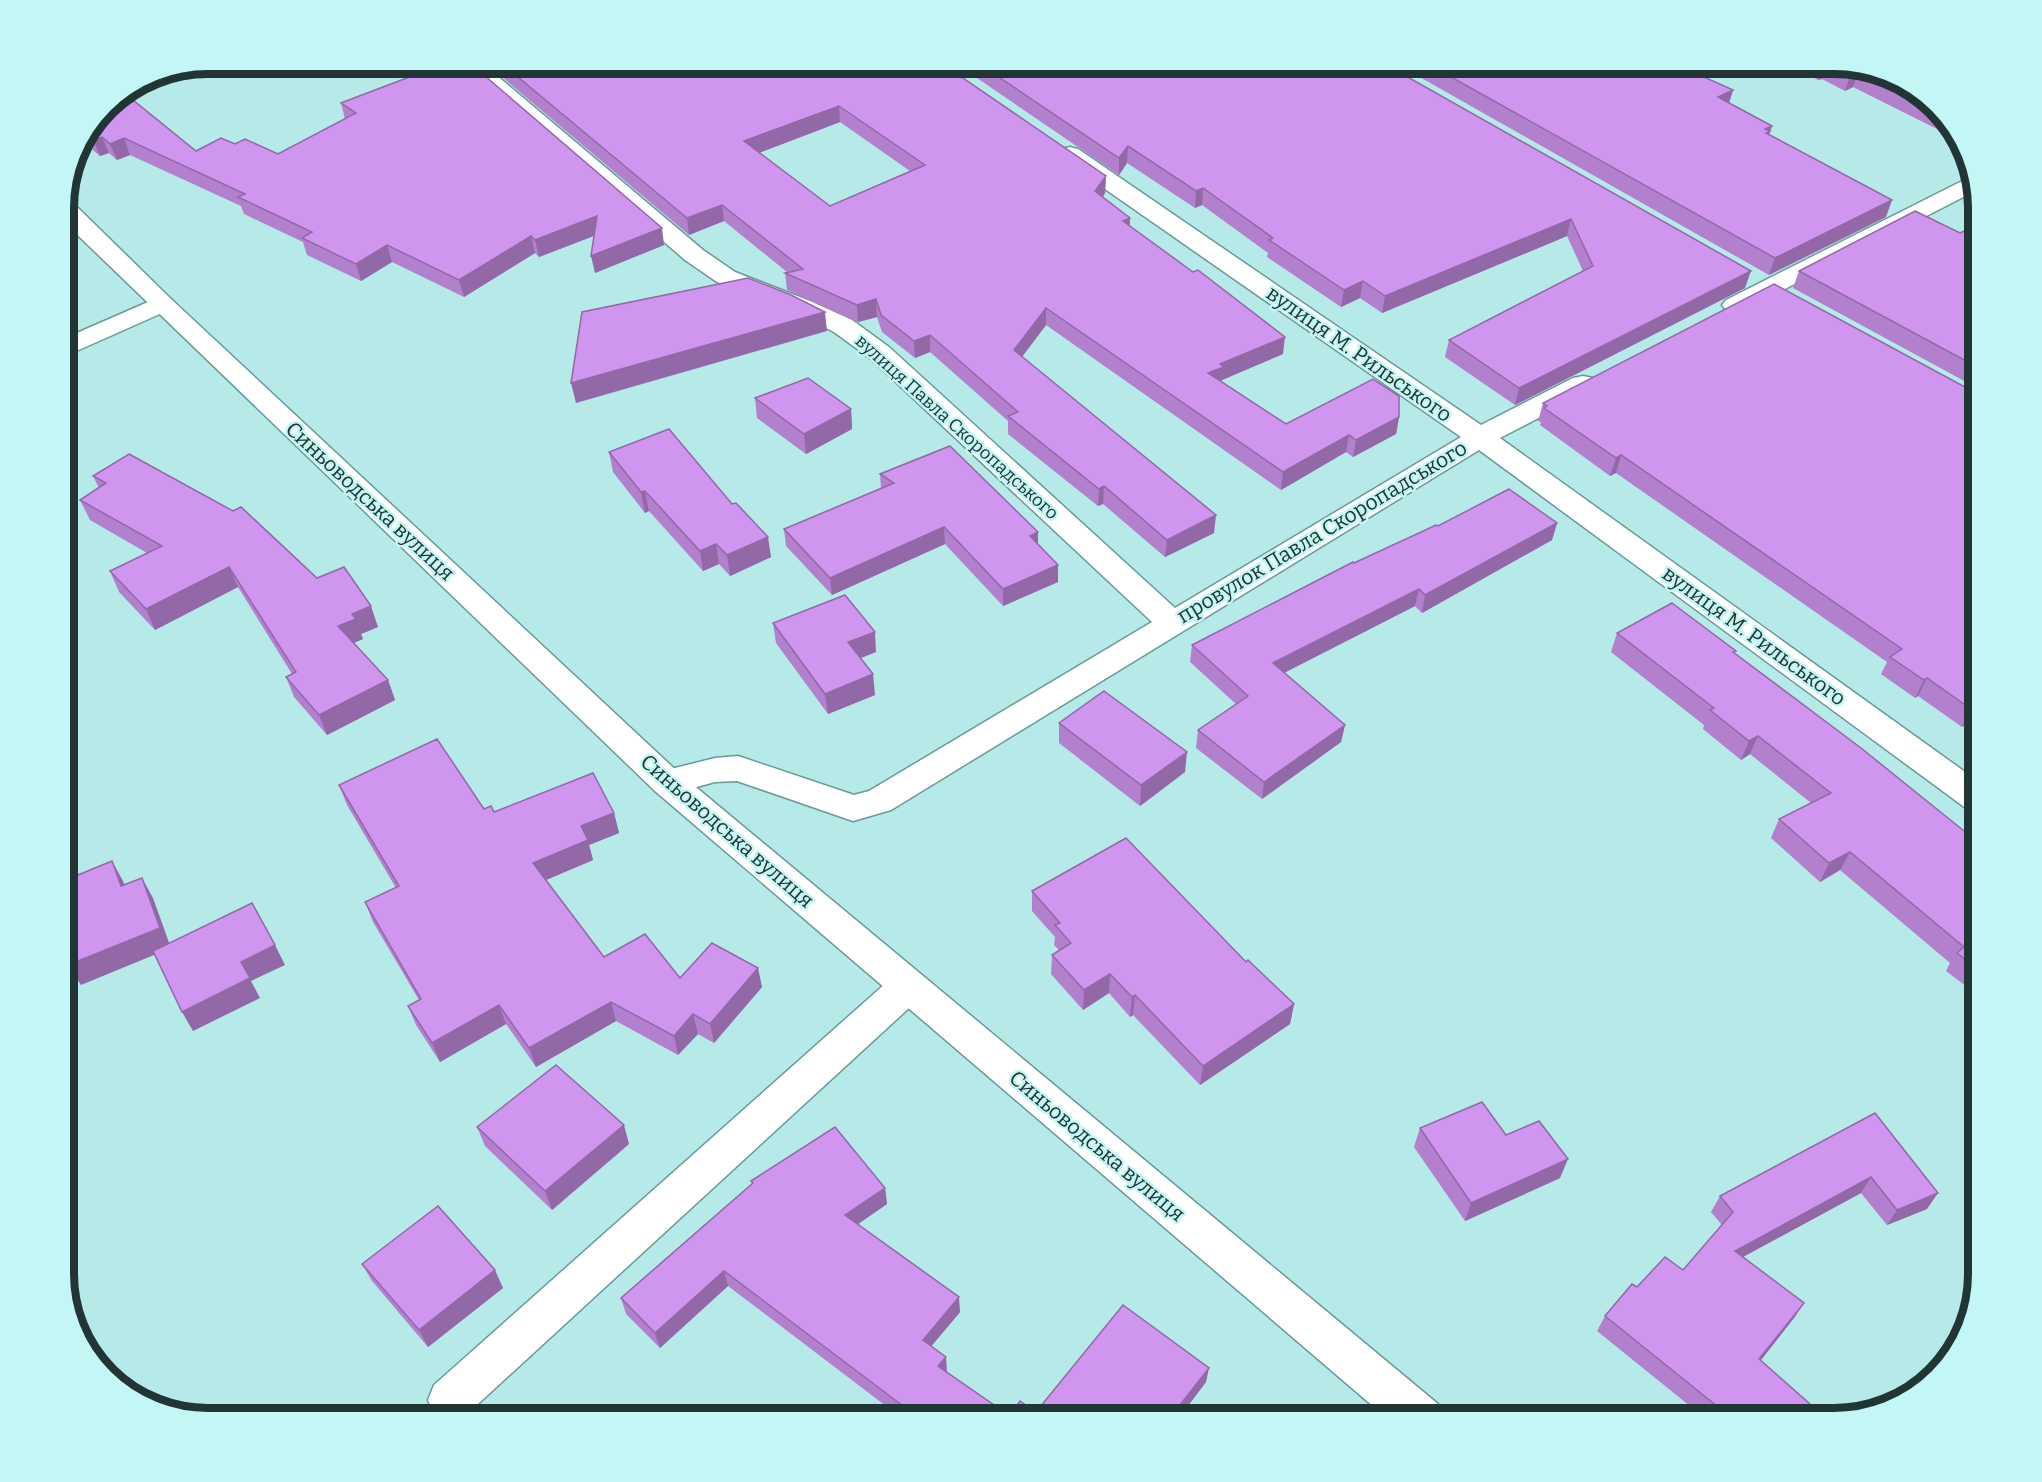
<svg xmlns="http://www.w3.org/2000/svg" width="2042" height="1482" font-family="Bitter,serif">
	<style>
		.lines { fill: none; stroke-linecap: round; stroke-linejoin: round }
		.minor-casing { stroke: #689a98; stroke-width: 3 }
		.tertiary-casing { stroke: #689a98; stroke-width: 3 }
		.minor { fill: #fff; fill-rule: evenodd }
		.tertiary { fill: #fff; fill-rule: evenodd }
		.wall { fill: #b380ce; fill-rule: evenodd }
		.shaded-wall { fill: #9268a7 }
		.building { fill: #d095ef; stroke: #9268a7; stroke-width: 1.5; fill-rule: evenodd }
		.labels { text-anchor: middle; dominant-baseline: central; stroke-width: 5; stroke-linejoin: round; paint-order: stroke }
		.far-street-label { font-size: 18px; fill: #203534; stroke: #c2f7f5 }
		.street-label { font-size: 21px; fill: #203534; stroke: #c2f7f5 }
		.rim { fill: none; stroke: #203534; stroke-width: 8 }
	</style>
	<rect width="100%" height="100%" fill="#b5eae8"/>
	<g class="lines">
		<g class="minor-casing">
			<g id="minor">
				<path d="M458,63H482L703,250L735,272L810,301L852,320L889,347L1175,608L1461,437L1062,159L1058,154L1062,149L1070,147L1078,149L1481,425L1573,378L1583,376L1593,378L1597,384L1593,390L1500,438L1979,782V813L1967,809L1479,450L891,810L853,821L737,781L715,782L667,795L655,791L650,782L655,773L715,758L738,756L854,795L869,791L1152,622L871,359L834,332L792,311L717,282L685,260Z"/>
				<path d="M1972,176L1975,191L1744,310L1735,313L1726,310L1722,305L1726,300Z"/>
				<path d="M162,296L171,299L175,304L171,309L63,357V339Z"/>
				<path d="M908,971L921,975L927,986L921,997L466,1415C454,1420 446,1420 434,1415L428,1400L434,1385L895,975Z"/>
			</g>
		</g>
		<g class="tertiary-casing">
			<path id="tertiary" d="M63,200L72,202L171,299L679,773L1438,1404L1444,1419H1388L655,791L63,221Z"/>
		</g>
		<use href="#minor" class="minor"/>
		<use href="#tertiary" class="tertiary"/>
	</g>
	<g class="wall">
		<path d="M487,63H941L1106,176L1105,193L1103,197L1130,218V226L1283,354L1222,380V382L1286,424L1399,417L1396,434L1353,457L1346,452L1281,490L1046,325L1022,357L1214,533L1165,557L1103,504L1098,506L1008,434V421L930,352L915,358L882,332L877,317L858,322L787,290L785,273L787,272L724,221L689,235L488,65ZM840,122L910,171L830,206L759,153Z"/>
		<path d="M955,63H1383L1745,288L1515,405L1445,357L1449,340L1583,271L1567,236L1382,313L1360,298L1341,307L1267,257L1268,253L1202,205L1195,208L1127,163L1119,175Z"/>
		<path d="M1395,63H1673L1733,90L1729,103L1772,126L1769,135L1886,217L1769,275Z"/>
		<path d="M1785,63H1835L1882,71L1922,93L1963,142L1853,87L1845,91L1822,79L1818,80Z"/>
		<path d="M112,99L196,151L235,144L278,154L345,119L341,103L664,245L595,273L594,236L539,257L535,253L464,297L392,262L361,281L307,255L303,242L244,214L241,206L130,155L117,160L109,153L100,156L81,140Z"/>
		<path d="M1979,224V389L1793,288L1799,271L1960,233Z"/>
		<path d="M1976,393L1979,394V725L1971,720L1962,727L1918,696L1915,698L1881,674L1887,662L1616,473L1610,476L1540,425L1541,422L1538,421L1543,403Z"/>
		<path d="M755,398L851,409L852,429L806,454L757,418Z"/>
		<path d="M609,452L771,557L730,576L719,564L703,571L649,511L645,513L613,472Z"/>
		<path d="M880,474L1038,544L1058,565V582L1003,606L945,544L832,595L786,546L784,529L881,488Z"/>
		<path d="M93,476L317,578L378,627L361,634L363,639L354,643L388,680L395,700L327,735L294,697L286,677L292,674L238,587L155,630L119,592L110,571L147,553L90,520L80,500L99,488Z"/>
		<path d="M1557,523L1552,540L1422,613L1415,606L1284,673L1345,725L1341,742L1262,799L1196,748L1198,730L1236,704L1190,662L1192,645L1354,563L1438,526Z"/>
		<path d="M773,623L876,652L861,658L875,695L828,714L776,643Z"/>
		<path d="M1617,633L1734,654L1979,843V996L1946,971L1950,963L1840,870L1820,882L1771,838L1779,819L1811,803L1750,754L1741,760L1703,729L1704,725L1611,652Z"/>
		<path d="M1059,723L1185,772L1140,806L1059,743Z"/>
		<path d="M339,785L484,809L494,812L614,813L619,833L589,845L593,860L546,880L604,957L680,978L762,987L714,1043L698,1034L678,1055L616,1021L536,1067L506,1024L440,1062L416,1025L408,1006L419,1000L373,922L365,902L396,888L347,805Z"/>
		<path d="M1032,891L1246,962L1294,1004L1290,1024L1200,1085L1133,1015L1130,1017L1109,993L1083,1010L1051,974L1052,955L1059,950L1054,945L1055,937L1032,911Z"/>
		<path d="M1875,1113L1927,1209L1887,1225L1861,1193L1743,1257L1804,1303L1794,1318L1761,1360L1827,1419H1706L1597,1331L1605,1316L1637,1287L1683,1270L1722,1225L1711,1212L1720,1196Z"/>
		<path d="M477,1127L629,1144L552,1210L485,1146Z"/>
		<path d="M1420,1128L1506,1135L1560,1178L1465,1221L1414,1147Z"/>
		<path d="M751,1181L885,1188L887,1204L858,1224L960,1312L931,1346L947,1372L1010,1416L1206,1382L1178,1419H903L728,1286L660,1348L626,1314L621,1298L752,1184Z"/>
		<path d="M362,1264L503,1288L428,1347L372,1281Z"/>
	</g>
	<g class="shaded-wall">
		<path d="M276,63H295L278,68Z"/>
		<path d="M1824,63H1828L1822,79L1818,80Z"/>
		<path d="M1859,70L1853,87L1845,91L1851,73Z"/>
		<path d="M1733,90L1728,106L1718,97Z"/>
		<path d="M839,106L840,122L746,158L744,141Z"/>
		<path d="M1772,126L1770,131L1765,148V129Z"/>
		<path d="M102,137L109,153L100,156L93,140Z"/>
		<path d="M124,138L130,155L117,160L110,144Z"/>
		<path d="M1128,146L1127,163L1119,175V158Z"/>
		<path d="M1106,176L1105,193L1095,208V191Z"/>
		<path d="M1203,188L1202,205L1195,208L1196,191Z"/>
		<path d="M1892,200L1886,217L1769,275L1775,258Z"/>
		<path d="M722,205L724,221L689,235L687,218Z"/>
		<path d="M597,216L601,233L539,257L535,240Z"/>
		<path d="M1130,218L1129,235L1123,221Z"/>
		<path d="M1571,219L1567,236L1382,313L1385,296Z"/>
		<path d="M662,228L664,245L595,273L591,256Z"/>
		<path d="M531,236L535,253L464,297L459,280Z"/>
		<path d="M387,245L392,262L361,281L356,264Z"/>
		<path d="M1751,271L1745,288L1515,405L1519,388Z"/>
		<path d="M1363,281L1360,298L1341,307L1344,290Z"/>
		<path d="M876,299L877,317L858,322L857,305Z"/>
		<path d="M1046,308V325L1014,367V350Z"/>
		<path d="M825,312L827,331L576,403L571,383Z"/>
		<path d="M930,335V352L915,358L914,341Z"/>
		<path d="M1285,337L1283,354L1222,380V384L1208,373L1220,364Z"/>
		<path d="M851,409L852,429L806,454L804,434Z"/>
		<path d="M1399,417L1396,434L1353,457L1356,440Z"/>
		<path d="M1349,435L1346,452L1281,490L1283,472Z"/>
		<path d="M1621,455L1616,473L1610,476L1616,458Z"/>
		<path d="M1104,486L1103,504L1098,506L1099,489Z"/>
		<path d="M645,491L649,511L645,513L641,492Z"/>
		<path d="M1216,515L1214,533L1165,557L1167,540Z"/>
		<path d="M1557,523L1552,540L1422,613L1425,595Z"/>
		<path d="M944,527L945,544L832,595L830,578Z"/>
		<path d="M1038,532V550L1030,536Z"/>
		<path d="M768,537L771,557L730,576L727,555Z"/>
		<path d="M716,544L719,564L703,571L700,551Z"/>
		<path d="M1058,565V582L1003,606V589Z"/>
		<path d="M229,567L238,587L155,630L146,609Z"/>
		<path d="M1419,589L1415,606L1270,680L1273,663Z"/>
		<path d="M371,606L378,627L361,634L363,639L346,646L338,626L352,614Z"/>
		<path d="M875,632L876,652L850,662L848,642Z"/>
		<path d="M873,674L875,695L828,714L825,694Z"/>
		<path d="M1927,678L1918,696L1915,698L1924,680Z"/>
		<path d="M388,680L395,700L327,735L319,715Z"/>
		<path d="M1979,704V706L1971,720L1962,727L1971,709Z"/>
		<path d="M1345,725L1341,742L1262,799L1264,782Z"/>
		<path d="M1758,736L1750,754L1741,760L1749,741Z"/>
		<path d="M1187,752L1185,772L1140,806L1141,785Z"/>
		<path d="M614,813L619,833L589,845L593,860L539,883L533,863L581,826Z"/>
		<path d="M1850,852L1840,870L1820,882L1829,863Z"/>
		<path d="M112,861L123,881L132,906L121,886Z"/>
		<path d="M142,878L153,898L171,948L81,985L68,965Z"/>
		<path d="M275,945L285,965L251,981L260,998L193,1031L182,1012L241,962Z"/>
		<path d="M758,968L762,987L714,1043L710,1024Z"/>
		<path d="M1110,974L1109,993L1083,1010L1084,990Z"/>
		<path d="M1135,995L1133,1015L1130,1017L1132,997Z"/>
		<path d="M611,1002L616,1021L536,1067L529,1048Z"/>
		<path d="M1294,1004L1290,1024L1200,1085L1203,1066Z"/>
		<path d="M499,1005L506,1024L440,1062L432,1043Z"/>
		<path d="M693,1014L698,1034L678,1055L674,1036Z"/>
		<path d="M624,1125L629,1144L552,1210L545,1191Z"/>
		<path d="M1568,1159L1560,1178L1465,1221L1471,1203Z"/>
		<path d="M1871,1177L1861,1193L1726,1266L1735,1251Z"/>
		<path d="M885,1188L887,1204L848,1231L845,1215Z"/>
		<path d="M1938,1193L1927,1209L1887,1225L1897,1210Z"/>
		<path d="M495,1270L503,1288L428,1347L419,1330Z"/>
		<path d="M724,1271L728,1286L660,1348L655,1333Z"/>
		<path d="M959,1297L960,1312L924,1355L923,1340Z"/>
		<path d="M1804,1303L1794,1318L1750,1374L1759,1359Z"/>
		<path d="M946,1357L947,1372L938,1366Z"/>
		<path d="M1209,1368L1206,1382L1178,1419H1169Z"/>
	</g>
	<g class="building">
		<path d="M446,63H470L662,228L591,256L597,216L535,240L531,236L459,280L387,245L356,264L302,238L312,232L238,197L245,194L124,138L110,144L102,137L93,140L86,133L112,99L123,92L196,151L221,138L235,144L245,139L278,154L356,113L341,103Z"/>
		<path d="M501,63H941L1106,176L1095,191L1130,218L1123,221L1193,272L1198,270L1285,337L1220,364L1224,367L1208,373L1286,424L1373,379L1399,396V417L1356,440L1349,435L1283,472L1046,308L1014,350L1216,515L1167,540L1104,486L1099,489L1008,416L1018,412L930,335L914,341L881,315L876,299L857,305L785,273L803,269L722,205L687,218ZM839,106L925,165L830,206L744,141Z"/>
		<path d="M978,63H1383L1751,271L1519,388L1449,340L1593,266L1571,219L1385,296L1363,281L1344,290L1269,240L1273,238L1203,188L1196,191L1128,146L1119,158Z"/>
		<path d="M1426,63H1673L1733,90L1718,97L1772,126L1765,129L1770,131L1766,133L1892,200L1775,258Z"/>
		<path d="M1831,63L1882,71L1922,93L1934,107L1859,70L1851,73Z"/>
		<path d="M1915,211L1960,233L1979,224V368L1799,271Z"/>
		<path d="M748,278L789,294L825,312L571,383L582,312Z"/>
		<path d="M1774,284L1976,393L1979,394V704L1971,709L1927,678L1924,680L1890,657L1902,649L1621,455L1616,458L1544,408L1547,406L1543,403Z"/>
		<path d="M808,378L851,409L804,434L755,398Z"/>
		<path d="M669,429L732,504L736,503L768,537L727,555L716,544L700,551L645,491L641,492L609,452Z"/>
		<path d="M950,446L1038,532L1030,536L1058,565L1003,589L944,527L830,578L784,529L894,483L880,474Z"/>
		<path d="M129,454L233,511L241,507L317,578L344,567L371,606L352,614L356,619L338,626L388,680L319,715L286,677L296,672L229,567L146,609L110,571L162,546L80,500L106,483L93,476Z"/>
		<path d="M1509,489L1557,523L1425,595L1419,589L1273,663L1345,725L1264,782L1198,730L1248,696L1192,645L1353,562L1354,563L1436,525L1438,526Z"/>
		<path d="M845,595L875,632L848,642L873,674L825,694L773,623Z"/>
		<path d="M1672,603L1736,651L1733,652L1861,748L1979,843V970L1957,953L1964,947L1850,852L1829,863L1779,819L1831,793L1758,736L1749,741L1710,710L1714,708L1617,633Z"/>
		<path d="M1104,691L1187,752L1141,785L1059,723Z"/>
		<path d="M437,739L484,809L491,806L494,812L593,773L614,813L581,826L588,840L533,863L604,957L645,934L680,978L712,943L758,968L710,1024L693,1014L674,1036L611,1002L529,1048L499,1005L432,1043L408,1006L421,999L365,902L399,886L339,785Z"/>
		<path d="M1126,838L1246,962L1248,960L1294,1004L1203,1066L1135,995L1132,997L1110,974L1084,990L1052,955L1071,943L1055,925L1060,923L1032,891Z"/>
		<path d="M112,861L121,886L142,878L160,928L68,965L63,949V881Z"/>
		<path d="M252,903L275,945L241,962L250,978L182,1012L153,951Z"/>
		<path d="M556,1065L624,1125L545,1191L477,1127Z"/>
		<path d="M1482,1102L1506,1135L1539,1121L1568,1159L1471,1203L1420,1128Z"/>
		<path d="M1875,1113L1938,1193L1897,1210L1871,1177L1735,1251L1804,1303L1759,1359L1827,1419H1733L1605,1316L1632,1284L1637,1287L1665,1257L1683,1270L1733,1212L1720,1196Z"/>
		<path d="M835,1127L885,1188L845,1215L959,1297L923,1340L946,1357L938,1366L1010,1416L1020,1401L1036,1412L1123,1305L1209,1368L1169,1419H919V1418L724,1271L655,1333L621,1298L753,1183L751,1181Z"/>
		<path d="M438,1206L495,1270L419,1330L362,1264Z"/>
	</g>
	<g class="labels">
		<g class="far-street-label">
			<text transform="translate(957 427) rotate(42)">вулиця Павла Скоропадського</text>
		</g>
		<g class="street-label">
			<text transform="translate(1359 354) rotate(35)">вулиця М. Рильського</text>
			<text transform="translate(370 501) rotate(43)">Синьоводська вулиця</text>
			<text transform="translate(1322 532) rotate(-31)">провулок Павла Скоропадського</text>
			<text transform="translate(1754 636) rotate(36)">вулиця М. Рильського</text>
			<text transform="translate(727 831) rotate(41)">Синьоводська вулиця</text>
			<text transform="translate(1097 1146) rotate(40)">Синьоводська вулиця</text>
		</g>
	</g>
	<path d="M0 0H2042V1482H0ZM208 74H1834A134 134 0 0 1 1968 208V1274A134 134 0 0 1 1834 1408H208A134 134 0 0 1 74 1274V208A134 134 0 0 1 208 74Z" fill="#c2f7f5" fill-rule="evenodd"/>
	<path class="rim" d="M208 74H1834A134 134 0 0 1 1968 208V1274A134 134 0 0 1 1834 1408H208A134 134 0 0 1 74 1274V208A134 134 0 0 1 208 74Z"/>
</svg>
